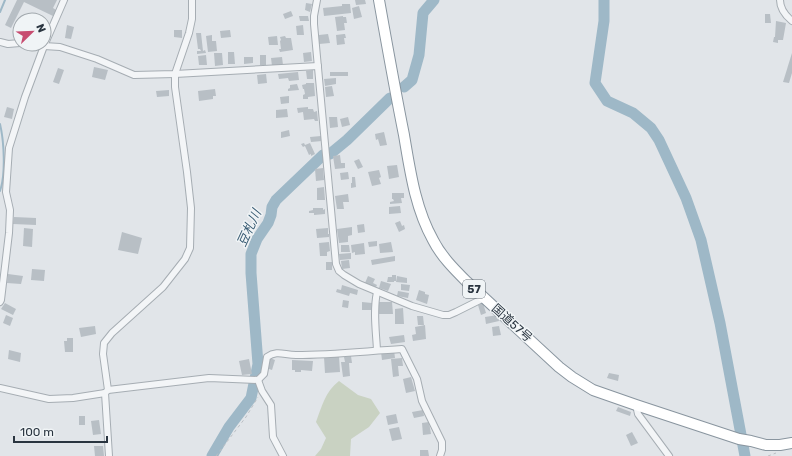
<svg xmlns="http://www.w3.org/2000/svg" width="792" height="456" font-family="Rubik,'Noto Sans JP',sans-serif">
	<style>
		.green { fill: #c9d2c2 }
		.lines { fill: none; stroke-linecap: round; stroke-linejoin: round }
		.stream { stroke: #9eb8c7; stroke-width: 2 }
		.river { stroke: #9eb8c7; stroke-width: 11 }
		.building { fill: #b8bfc5 }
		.minor-casing { stroke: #a6adb3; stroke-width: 8 }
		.trunk-casing { stroke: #89959f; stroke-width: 12 }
		.path { stroke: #bbbfc4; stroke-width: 1; stroke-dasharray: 3 3; stroke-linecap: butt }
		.minor { stroke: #f3f5f7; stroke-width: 6 }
		.trunk { stroke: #fff; stroke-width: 10 }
		.labels { text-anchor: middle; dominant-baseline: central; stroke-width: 3; stroke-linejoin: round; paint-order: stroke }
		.shield { fill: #f0f4f6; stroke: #656e77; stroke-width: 1 }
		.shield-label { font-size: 11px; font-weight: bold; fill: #2a3540 }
		.street-label { font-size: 12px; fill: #2a3540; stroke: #f0f4f6 }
		.water-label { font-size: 13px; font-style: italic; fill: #365971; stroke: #f0f4f6 }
	</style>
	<rect width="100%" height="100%" fill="#e1e5e9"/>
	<path class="green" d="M339,381L358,395L371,399L380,413L369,427L351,439L350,456H315L321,449L326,438L316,422C322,406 325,392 339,381Z"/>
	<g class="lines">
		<g class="stream">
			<path d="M0,12L5,0"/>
			<path d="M0,124C4,141 6,174 0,191"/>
		</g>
		<g class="river">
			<path d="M604,0V21L595,83L607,101L633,113L651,128L659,140L686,198L701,240L720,323L745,456"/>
			<path d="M404,87L412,80L419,55L423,13L434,0"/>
			<path d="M212,456L229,427L251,398L258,364L251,273V254L257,239L268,223L271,215L272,207L276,200L323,155L330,154L347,140L390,98"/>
		</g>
	</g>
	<g class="building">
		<path d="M17,0H57L53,8L56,10L53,16L24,2L11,28L5,25Z"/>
		<path d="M355,0H365L366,4L356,5Z"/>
		<path d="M306,3L312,4L310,12L305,10Z"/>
		<path d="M342,4H350L351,13L324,16L323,8L342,6Z"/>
		<path d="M359,6L362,17L354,19L352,8Z"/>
		<path d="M291,11L293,16L285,19L283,14Z"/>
		<path d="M765,14H770L771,23H765Z"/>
		<path d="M299,16H308L309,21H300Z"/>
		<path d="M343,16V17H346L347,23H344L345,30L337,31L335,17Z"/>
		<path d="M776,21L786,23L783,40H778V43L773,42L774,37H775Z"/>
		<path d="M67,25L74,27L71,39L65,38Z"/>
		<path d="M303,25L304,35H297L296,26Z"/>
		<path d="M174,30H182V38L174,37Z"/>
		<path d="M230,30L231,37L221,38L220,31Z"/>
		<path d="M196,33H201L203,51L205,50L206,53L197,54V51H201L200,49H198Z"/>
		<path d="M328,34L330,43L319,44V35Z"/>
		<path d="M344,34H345L346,38H344L345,44L337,45L336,35Z"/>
		<path d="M212,35V41H216L217,51L208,52L206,36Z"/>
		<path d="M277,36L278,45H269L268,37Z"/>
		<path d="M285,36L286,38H291L293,50L280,52L279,49H281L280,41L281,40L280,37Z"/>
		<path d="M228,52H234L235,64H228Z"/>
		<path d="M311,52L312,61L304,62L303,53Z"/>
		<path d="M214,53H222L223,65L215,66Z"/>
		<path d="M792,53V73L789,83L783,82Z"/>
		<path d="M206,55L207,65H199L198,56Z"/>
		<rect x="260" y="55" width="6" height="10"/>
		<path d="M244,57H253V63L244,64Z"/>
		<path d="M282,57L283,65L272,66L271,58Z"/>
		<path d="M94,67L108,70L105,80L92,77Z"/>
		<path d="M58,68L64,70L59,84L53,82Z"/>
		<path d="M313,70V79H307L306,71Z"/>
		<path d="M298,72L299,80L289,81L288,78L279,79L278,74Z"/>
		<rect x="330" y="72" width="18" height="4"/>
		<path d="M266,74L267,83L258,84L257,75Z"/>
		<path d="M336,78V84L325,86L324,79Z"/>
		<path d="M306,83H314L315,96L308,97V99H303V95L305,94L304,89H303L302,85L306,84Z"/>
		<path d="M297,84L299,90L288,91V89L290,88V85Z"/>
		<path d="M332,86L334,96L326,97L325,87Z"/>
		<path d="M215,89L216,96H213V99L199,101L198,91Z"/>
		<path d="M169,90V96L157,97L156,91Z"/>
		<path d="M289,96V103L281,104L280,97Z"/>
		<path d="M7,107L14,109L12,119L4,117Z"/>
		<path d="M308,107V109H313L314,112L317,111L318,121H315L314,119L304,120L303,112L298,113L297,108Z"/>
		<path d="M287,109L288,117L276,118V110Z"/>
		<path d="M329,117H337L338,127L330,128Z"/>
		<path d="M348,117L350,125L342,127L340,119Z"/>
		<path d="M289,130L290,136L281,138V132Z"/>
		<path d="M384,132L387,145L380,146L378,139L376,140L375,134Z"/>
		<path d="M321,136L322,141L311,142L310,137Z"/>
		<path d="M304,143L305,145L310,143L315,154L311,156V154L309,155L305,146L303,147L301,144Z"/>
		<path d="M340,155L341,163H345V168L335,169L333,156Z"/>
		<path d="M359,159L363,167L358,169L354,161Z"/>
		<path d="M397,165L399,177L389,179L387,166Z"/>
		<path d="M323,168L324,180L316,181L315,169Z"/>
		<path d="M379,170L381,177L379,178L381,184L372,186L368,172Z"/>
		<path d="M348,172L349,179L341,180L340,173Z"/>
		<path d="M352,177H355L356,187L351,188V183H352Z"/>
		<path d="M324,187L325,200H317V188Z"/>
		<path d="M392,193H404V198H401L402,203L390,204V202L394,201L393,199H392Z"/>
		<path d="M348,194L349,202H343L344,209H337L335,196Z"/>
		<path d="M400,206L401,213L389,214V207Z"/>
		<path d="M313,208H323V210L325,209V214L314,215V213H309V211L313,210Z"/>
		<path d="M14,217L36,218V225L13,224Z"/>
		<path d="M400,221L402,226L404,225L405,229L399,232L395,223Z"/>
		<path d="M364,224L365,232L358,233L357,225Z"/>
		<path d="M352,227V235L348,236V242L339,243L337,229Z"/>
		<path d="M24,228L33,229L32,247L23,246Z"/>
		<path d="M328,228V234H329V237L317,238L316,229Z"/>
		<path d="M122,232L142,238L138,254L118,250Z"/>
		<path d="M377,241V246L369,247L368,242Z"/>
		<path d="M329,242L330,251L327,252V256H320L319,243Z"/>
		<path d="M391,242L393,252L380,253L379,244Z"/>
		<path d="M364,243L365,254L355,255V252L352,253L351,245Z"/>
		<path d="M341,245H349L350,252H341Z"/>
		<path d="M351,253V259L340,260L339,254Z"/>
		<path d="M395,256V261L372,265L371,260Z"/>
		<path d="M349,260L350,268L342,269L341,261Z"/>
		<rect x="326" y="262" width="6" height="8"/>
		<path d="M32,269L45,270L44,281L31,280Z"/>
		<path d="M8,274L23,276L21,284L7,283Z"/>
		<path d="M392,275H396V281H394V282H387L388,277H392Z"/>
		<path d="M368,276L375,279L373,283L377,285L376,287L365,283Z"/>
		<path d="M397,276L407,278V283L396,282Z"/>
		<path d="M381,281L391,284L388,291L379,288Z"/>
		<path d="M401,284L410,285L409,291L401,290Z"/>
		<path d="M342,285L358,290L357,295L350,293L349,296L336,292L337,289L341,290Z"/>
		<path d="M419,290L425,292V294L429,295L427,304L416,300Z"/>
		<path d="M398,291L409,293L408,298L397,296Z"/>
		<path d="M343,300L349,301L348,308L342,307Z"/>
		<path d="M362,302L372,303L371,310H362Z"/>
		<path d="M379,302H392L393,314H379Z"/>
		<path d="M5,303L16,309L13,315L1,309Z"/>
		<path d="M483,303L486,313L481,315L478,305Z"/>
		<path d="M403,308L404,324H395V309Z"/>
		<path d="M6,315L13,318L10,326L3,323Z"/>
		<path d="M498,315L499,321L486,324L485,317Z"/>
		<path d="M417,316H423L424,325H418Z"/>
		<path d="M425,325L426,339L413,341L412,335L416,334L415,327Z"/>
		<path d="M95,326L96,334L81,337L79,328Z"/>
		<path d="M499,326L501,335L493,336L492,327Z"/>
		<path d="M404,335L405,342L391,344L389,337Z"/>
		<path d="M67,338H73V352H65L64,341H67Z"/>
		<path d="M9,350L21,353L20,362L8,359Z"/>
		<path d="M394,350L395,358L382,360L381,352Z"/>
		<path d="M339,356L340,372L325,373L324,357Z"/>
		<path d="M351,356L352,363H349L350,376L343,377L341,362H345L344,357Z"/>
		<path d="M270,358L275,360L272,370L266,368Z"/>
		<path d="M402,358L403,366H398L399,376L393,377L391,359Z"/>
		<path d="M249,359L252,374L242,375L239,361Z"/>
		<path d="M292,360L313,361L312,371L301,370V372H295V370H292Z"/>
		<path d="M609,373L619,375L618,381L607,378Z"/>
		<path d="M411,377L415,391L406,393L403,379Z"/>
		<path d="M618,407L631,412L630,416L616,411Z"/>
		<path d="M423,410L424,416L414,418L412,412Z"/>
		<path d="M396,414L398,423L388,425L386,416Z"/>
		<rect x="79" y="416" width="6" height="9"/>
		<path d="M99,420L101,434L93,435L91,421Z"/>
		<path d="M429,422L431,434L423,435L422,423Z"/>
		<path d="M399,427L402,439L392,441L389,429Z"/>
		<path d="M632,432L638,443L631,446L626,435Z"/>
		<path d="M94,446H103L104,456H95Z"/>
		<path d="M420,450H428L429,456H420Z"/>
	</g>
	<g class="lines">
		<g class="minor-casing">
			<g id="minor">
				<path d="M317,0L314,16V24L336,264L339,271L344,275L359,284L412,306L443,315H449L456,312L484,298"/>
				<path d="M780,0C780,8 786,16 792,21"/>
				<path d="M0,42L8,44L20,43"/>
				<path d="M40,44L44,46L60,47L97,59L134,75L175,74L318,66"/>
				<path d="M0,302L1,300L9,233L10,210L6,192L9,148L25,97L44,46L64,0"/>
				<path d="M377,350C376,331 373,311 377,292"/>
				<path d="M258,380L262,391L271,405L273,437L283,456"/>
				<path d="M0,388L49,399L73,398L105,393L108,390L209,378L258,380L264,374L267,357C277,350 284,355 296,355C332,355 367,351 402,349L417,379L422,401L442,442V450L440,456"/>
				<path d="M108,390L103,354L104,343L112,333L163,287L185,259L190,248L191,208L187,172L175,87V74L189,33L192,19V0"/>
				<path d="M105,393L109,456"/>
				<path d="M636,405L638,414L669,456"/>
			</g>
		</g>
		<g class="trunk-casing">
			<path id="trunk" d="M379,0C387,45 395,90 404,135C410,170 415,208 433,240C441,256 454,269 467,282L559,367L572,377L593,390L636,405L739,439L751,441L766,445H780L792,443"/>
		</g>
		<g class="path">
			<path d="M216,456L246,417L258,397"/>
			<path d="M768,456L776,453"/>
		</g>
		<use href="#minor" class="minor"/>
		<use href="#trunk" class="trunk"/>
	</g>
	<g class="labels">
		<rect class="shield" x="463" y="280" width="22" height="18" rx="3"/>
		<g class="shield-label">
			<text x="474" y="289">57</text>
		</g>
		<g class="street-label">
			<text transform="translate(512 323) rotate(42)">国道57号</text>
		</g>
		<g class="water-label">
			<text transform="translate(249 228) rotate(-65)">豆札川</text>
		</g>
	</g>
	<g transform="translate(32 32) rotate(67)"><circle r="19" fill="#f0f4f6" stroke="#a1a8ad"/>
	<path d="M0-3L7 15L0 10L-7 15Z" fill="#c74c70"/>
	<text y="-6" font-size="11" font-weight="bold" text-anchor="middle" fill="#2a3540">N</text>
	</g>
	<path d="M14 436v6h93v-6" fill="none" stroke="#2a3540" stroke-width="2"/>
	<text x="20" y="436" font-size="12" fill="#2a3540" stroke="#f0f4f6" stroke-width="3" paint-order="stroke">100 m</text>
</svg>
